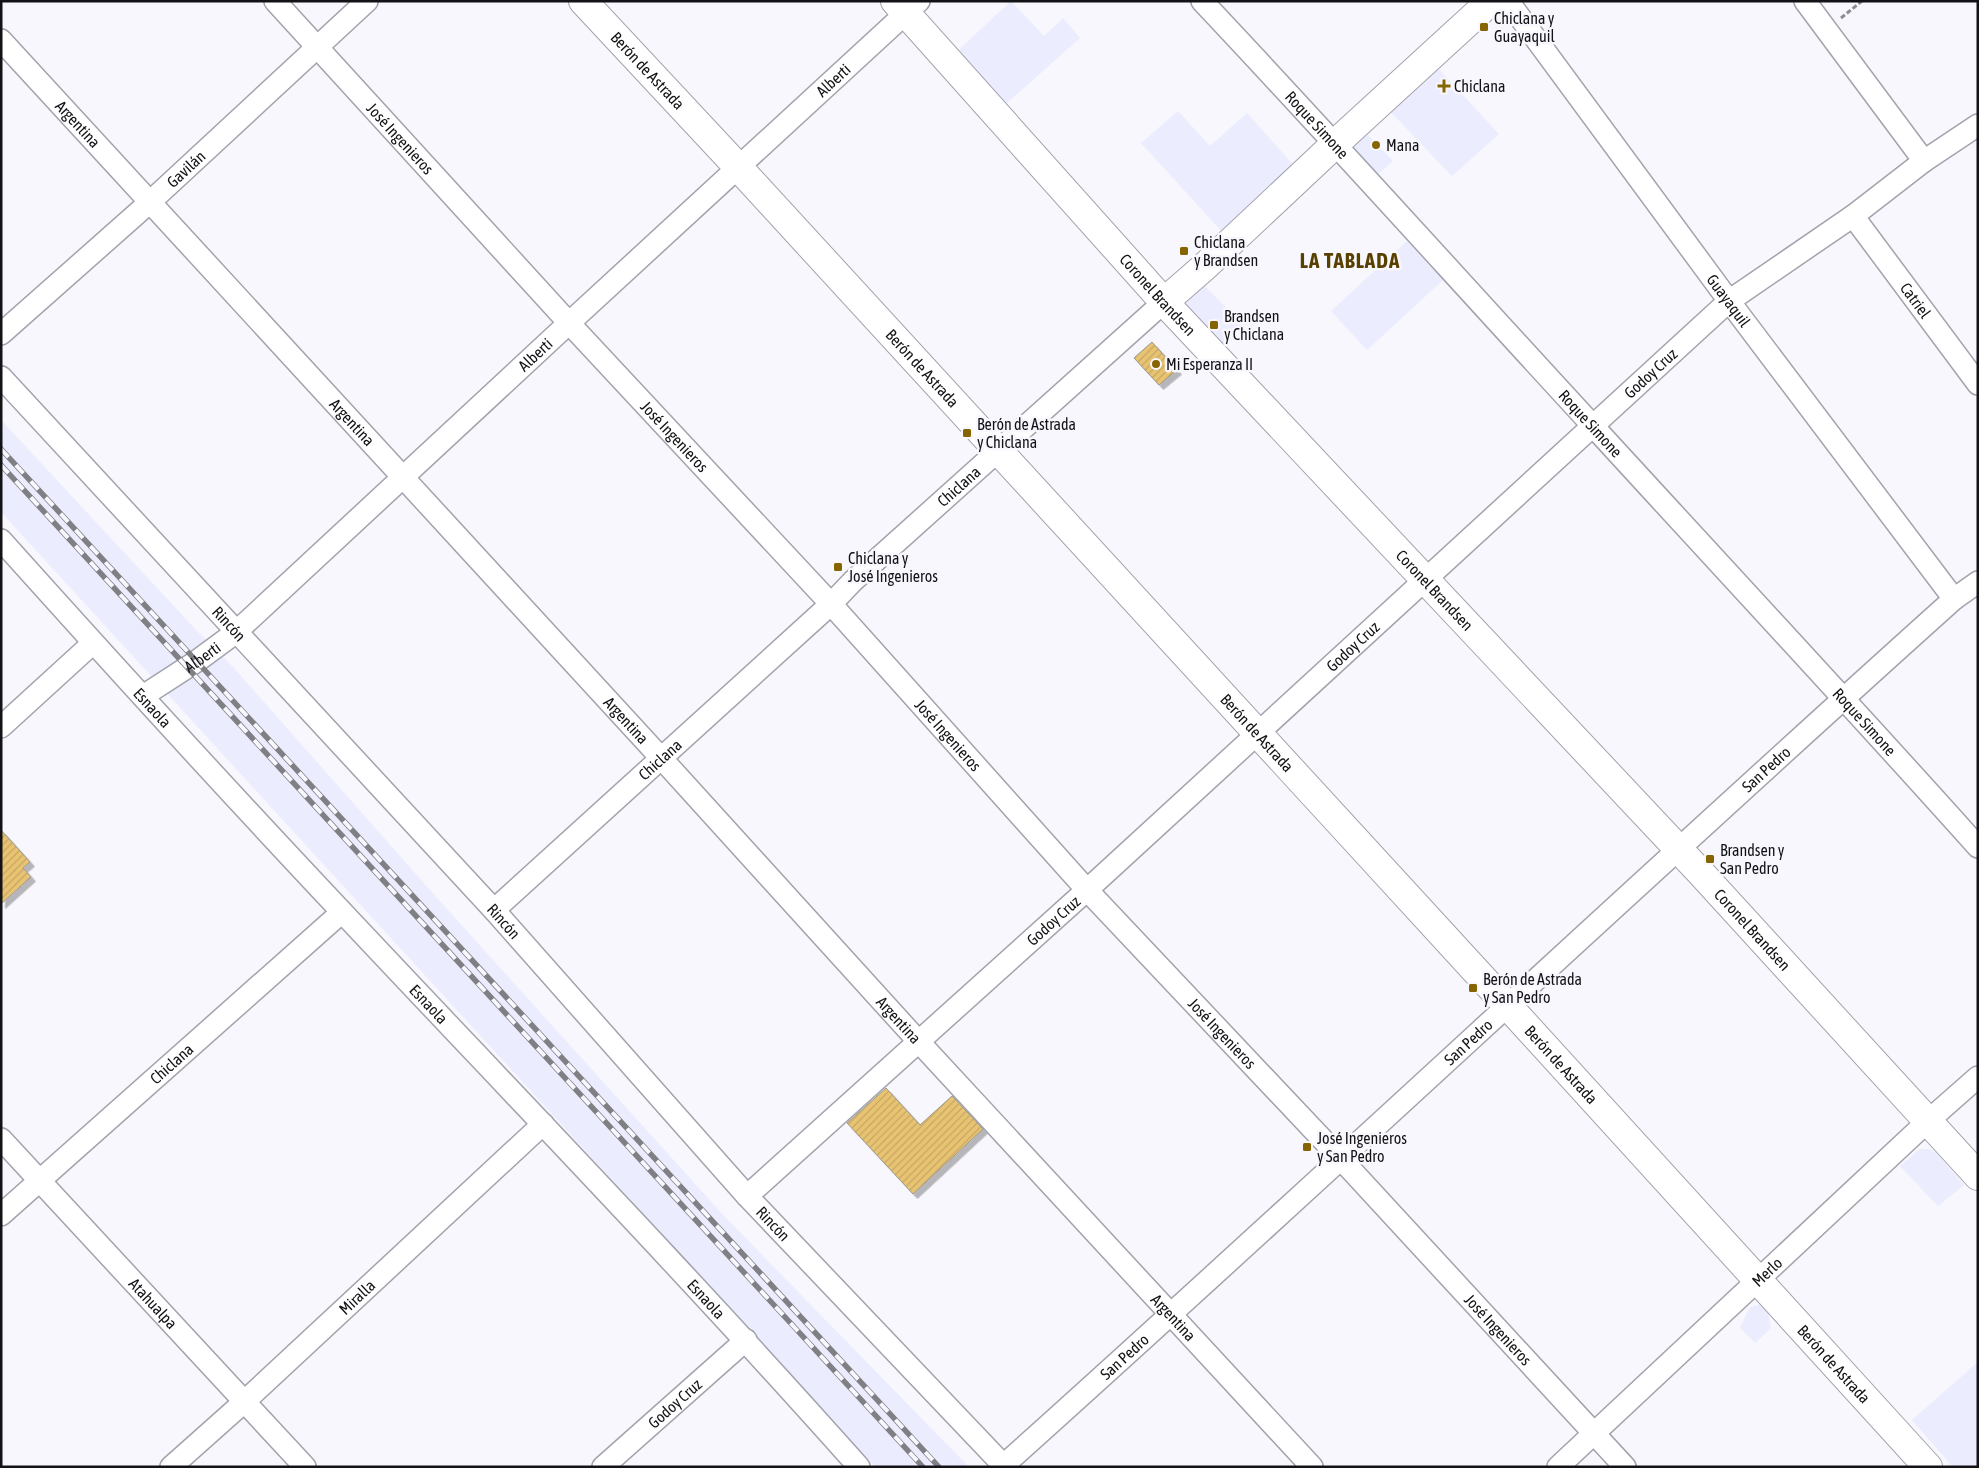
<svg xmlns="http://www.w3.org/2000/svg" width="1979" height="1468" font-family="'Asap Condensed',sans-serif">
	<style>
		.built { fill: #ebecfd }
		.building { fill: url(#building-hatch); stroke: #9c988f; filter: url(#shadow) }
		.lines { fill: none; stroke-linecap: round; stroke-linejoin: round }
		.street-casing { stroke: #a2a3ac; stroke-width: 24 }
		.secondary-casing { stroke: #a2a3ac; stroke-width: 30 }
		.path { stroke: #8c8c91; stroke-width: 3; stroke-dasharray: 5 2.5; stroke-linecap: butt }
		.street { stroke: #fff; stroke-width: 21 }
		.secondary { stroke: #fff; stroke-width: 28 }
		.rail-casing { stroke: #808084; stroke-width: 5.5 }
		.rail { stroke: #f7f7fd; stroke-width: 4; stroke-dasharray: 11; stroke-linecap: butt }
		.poi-dot { fill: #866400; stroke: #f7f7fd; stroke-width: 2 }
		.labels { text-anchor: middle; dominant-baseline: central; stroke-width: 5; stroke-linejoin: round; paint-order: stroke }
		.poi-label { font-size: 16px; fill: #131317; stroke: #f7f7fd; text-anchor: start }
		.street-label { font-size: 16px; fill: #131317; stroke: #f7f7fd }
		.district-label { font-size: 21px; font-weight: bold; letter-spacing: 1px; fill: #584100; stroke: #f7f7fd }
	</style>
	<defs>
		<pattern id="building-hatch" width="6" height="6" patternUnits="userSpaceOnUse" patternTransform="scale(1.25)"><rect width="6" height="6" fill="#e8c372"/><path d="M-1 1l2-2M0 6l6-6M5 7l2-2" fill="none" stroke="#c6a762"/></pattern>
		<filter id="shadow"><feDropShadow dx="4.5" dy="4.5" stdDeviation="0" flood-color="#0004"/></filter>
	</defs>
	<rect width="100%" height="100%" fill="#f7f7fd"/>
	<g class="built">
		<path d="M1011,1L1044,36L1063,18L1080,38L999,110L951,57Z"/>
		<path d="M1435,65L1499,134L1452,176L1387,108Z"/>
		<path d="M1178,111L1210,146L1247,113L1296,168L1224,234L1141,143Z"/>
		<path d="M1363,130L1393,161L1375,177L1351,148Z"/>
		<path d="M1407,241L1443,280L1367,350L1331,311Z"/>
		<path d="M1199,280L1244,326L1219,348L1183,308L1182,298Z"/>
		<path d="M1,420L198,632L234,668L437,898L725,1217L969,1467H875L1,512Z"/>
		<path d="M1920,1149H1930L1936,1153L1964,1185L1938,1206L1900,1166Z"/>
		<path d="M1758,1305L1767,1307L1771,1328L1755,1343L1740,1328L1750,1307Z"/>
		<path d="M1978,1362V1467H1953L1912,1420Z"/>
	</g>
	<g class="building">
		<path d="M1152,342L1177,370L1159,385L1134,358Z"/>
		<path d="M1,830L30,862L23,868L31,877L1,904Z"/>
		<path d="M886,1088L920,1125L952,1096L983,1129L913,1194L847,1123Z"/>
	</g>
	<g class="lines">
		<g class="street-casing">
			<g id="street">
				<path id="s1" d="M275,1L569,323L831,604L1087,890L1341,1159L1625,1467"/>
				<path id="s2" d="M1202,1C1334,141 1462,284 1593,426C1721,566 1851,705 1978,847"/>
				<path id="s3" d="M1508,1L1729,301L1954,599"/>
				<path d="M1805,1L1924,161"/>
				<path id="s4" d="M1,40L662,759L919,1042L1312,1467"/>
				<path id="s5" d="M1853,216L1978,384"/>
				<path id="s6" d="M1,334L150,202L367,1"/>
				<path id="s7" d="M1,377L494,910L747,1196L1005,1467"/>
				<path id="s8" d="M1,540C114,666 228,791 344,914C517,1098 692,1279 859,1467"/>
				<path id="s9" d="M143,696L197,661L235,633L569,323L919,1"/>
				<path d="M1,727L93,643"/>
				<path id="s10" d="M494,910L831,604L853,581L1164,302"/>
				<path id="s11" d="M1,1139L305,1467"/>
				<path id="s12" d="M747,1196L1087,890L1729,301L1853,216L1924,161L1978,125"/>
				<path id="s13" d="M1,1215L342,912"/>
				<path id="s14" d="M1004,1465C1323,1179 1635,885 1954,599L1978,582"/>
				<path id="s15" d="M171,1467L244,1402L543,1124"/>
				<path id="s16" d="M603,1467L746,1340"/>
				<path id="s17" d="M1558,1467L1928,1121L1978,1077"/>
			</g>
		</g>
		<g class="secondary-casing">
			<g id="secondary">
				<path id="s18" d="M583,1L738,167L1508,1006L1928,1467"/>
				<path id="s19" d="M895,1L1164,302L1700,872L1978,1176"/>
				<path d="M1164,302L1203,268L1349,131L1491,1"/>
			</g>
		</g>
		<path class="path" d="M1841,18L1862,1"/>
		<use href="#street" class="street"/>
		<use href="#secondary" class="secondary"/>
		<g class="rail-casing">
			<g id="rail">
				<path d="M1,449L939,1467"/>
				<path d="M1,465L923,1467"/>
			</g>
		</g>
		<use href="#rail" class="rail"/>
	</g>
	<g class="poi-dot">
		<rect x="1479" y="22" width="10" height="10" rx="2.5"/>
		<path d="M1441.5 78.5h5v5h5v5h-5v5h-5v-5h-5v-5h5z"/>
		<circle cx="1376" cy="145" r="5"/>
		<rect x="1179" y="246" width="10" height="10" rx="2.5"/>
		<rect x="1209" y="320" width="10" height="10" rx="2.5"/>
		<circle cx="1156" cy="364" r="5"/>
		<rect x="962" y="428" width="10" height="10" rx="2.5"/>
		<rect x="833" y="562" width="10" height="10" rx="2.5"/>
		<rect x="1705" y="854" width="10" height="10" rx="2.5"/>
		<rect x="1468" y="983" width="10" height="10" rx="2.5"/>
		<rect x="1302" y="1142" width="10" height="10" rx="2.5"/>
	</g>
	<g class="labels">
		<g class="poi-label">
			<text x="1494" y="18">Chiclana y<tspan x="1494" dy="18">Guayaquil</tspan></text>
			<text x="1454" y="86">Chiclana</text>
			<text x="1386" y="145">Mana</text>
			<text x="1194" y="242">Chiclana<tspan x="1194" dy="18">y Brandsen</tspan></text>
			<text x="1224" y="316">Brandsen<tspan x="1224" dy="18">y Chiclana</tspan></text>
			<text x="1166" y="364">Mi Esperanza II</text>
			<text x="977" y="424">Berón de Astrada<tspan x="977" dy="18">y Chiclana</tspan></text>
			<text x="848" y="558">Chiclana y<tspan x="848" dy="18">José Ingenieros</tspan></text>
			<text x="1720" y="850">Brandsen y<tspan x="1720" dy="18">San Pedro</tspan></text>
			<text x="1483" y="979">Berón de Astrada<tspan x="1483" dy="18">y San Pedro</tspan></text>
			<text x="1317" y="1138">José Ingenieros<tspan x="1317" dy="18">y San Pedro</tspan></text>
		</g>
		<g class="street-label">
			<text stroke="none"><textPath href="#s18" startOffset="95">Berón de Astrada</textPath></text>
			<text stroke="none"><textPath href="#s9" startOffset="926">Alberti</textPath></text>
			<text stroke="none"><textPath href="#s4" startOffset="114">Argentina</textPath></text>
			<text stroke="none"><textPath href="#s2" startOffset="169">Roque Simone</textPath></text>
			<text stroke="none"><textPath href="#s1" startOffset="186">José Ingenieros</textPath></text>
			<text stroke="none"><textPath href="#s6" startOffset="248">Gavilán</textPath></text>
			<text stroke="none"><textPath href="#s19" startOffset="394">Coronel Brandsen</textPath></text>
			<text stroke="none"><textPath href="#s5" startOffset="105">Catriel</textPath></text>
			<text stroke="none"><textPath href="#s3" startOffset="372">Guayaquil</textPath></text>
			<text stroke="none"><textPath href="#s9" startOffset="521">Alberti</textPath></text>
			<text stroke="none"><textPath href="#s18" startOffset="500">Berón de Astrada</textPath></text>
			<text stroke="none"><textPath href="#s12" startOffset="1222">Godoy Cruz</textPath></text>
			<text stroke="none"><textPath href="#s4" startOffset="519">Argentina</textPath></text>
			<text stroke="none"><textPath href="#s2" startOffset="574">Roque Simone</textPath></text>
			<text stroke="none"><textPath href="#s1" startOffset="591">José Ingenieros</textPath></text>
			<text stroke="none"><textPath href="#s10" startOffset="629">Chiclana</textPath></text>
			<text stroke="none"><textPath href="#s19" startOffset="799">Coronel Brandsen</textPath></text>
			<text stroke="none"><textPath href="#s7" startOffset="336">Rincón</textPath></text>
			<text stroke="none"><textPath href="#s12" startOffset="818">Godoy Cruz</textPath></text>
			<text stroke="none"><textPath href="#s9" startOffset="71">Alberti</textPath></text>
			<text stroke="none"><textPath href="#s8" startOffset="226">Esnaola</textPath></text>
			<text stroke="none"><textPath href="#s4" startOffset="924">Argentina</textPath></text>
			<text stroke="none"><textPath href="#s2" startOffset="979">Roque Simone</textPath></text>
			<text stroke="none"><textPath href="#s18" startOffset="995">Berón de Astrada</textPath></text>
			<text stroke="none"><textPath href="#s1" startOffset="996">José Ingenieros</textPath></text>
			<text stroke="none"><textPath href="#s10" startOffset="224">Chiclana</textPath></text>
			<text stroke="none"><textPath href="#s14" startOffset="1032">San Pedro</textPath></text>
			<text stroke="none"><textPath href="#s12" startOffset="412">Godoy Cruz</textPath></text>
			<text stroke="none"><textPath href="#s7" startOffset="741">Rincón</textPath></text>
			<text stroke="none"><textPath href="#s19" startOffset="1264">Coronel Brandsen</textPath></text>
			<text stroke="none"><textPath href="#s8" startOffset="631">Esnaola</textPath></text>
			<text stroke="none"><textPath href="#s4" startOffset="1329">Argentina</textPath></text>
			<text stroke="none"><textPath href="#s1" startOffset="1401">José Ingenieros</textPath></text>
			<text stroke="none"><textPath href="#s14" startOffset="628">San Pedro</textPath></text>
			<text stroke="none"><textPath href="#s13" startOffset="228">Chiclana</textPath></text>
			<text stroke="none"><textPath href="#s18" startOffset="1445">Berón de Astrada</textPath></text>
			<text stroke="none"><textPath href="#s7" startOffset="1146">Rincón</textPath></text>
			<text stroke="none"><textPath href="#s17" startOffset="286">Merlo</textPath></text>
			<text stroke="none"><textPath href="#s15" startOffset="252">Miralla</textPath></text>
			<text stroke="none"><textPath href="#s8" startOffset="1036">Esnaola</textPath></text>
			<text stroke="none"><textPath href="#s11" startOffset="224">Atahualpa</textPath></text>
			<text stroke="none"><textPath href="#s4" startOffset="1734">Argentina</textPath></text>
			<text stroke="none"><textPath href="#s1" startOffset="1806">José Ingenieros</textPath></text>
			<text stroke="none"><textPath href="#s14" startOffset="162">San Pedro</textPath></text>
			<text stroke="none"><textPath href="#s18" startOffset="1850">Berón de Astrada</textPath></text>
			<text stroke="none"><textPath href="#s16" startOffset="96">Godoy Cruz</textPath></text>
		</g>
		<g class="district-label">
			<text x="1350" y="260">LA TABLADA</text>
		</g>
	</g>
	<rect width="1979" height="1468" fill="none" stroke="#131317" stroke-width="5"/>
</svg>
